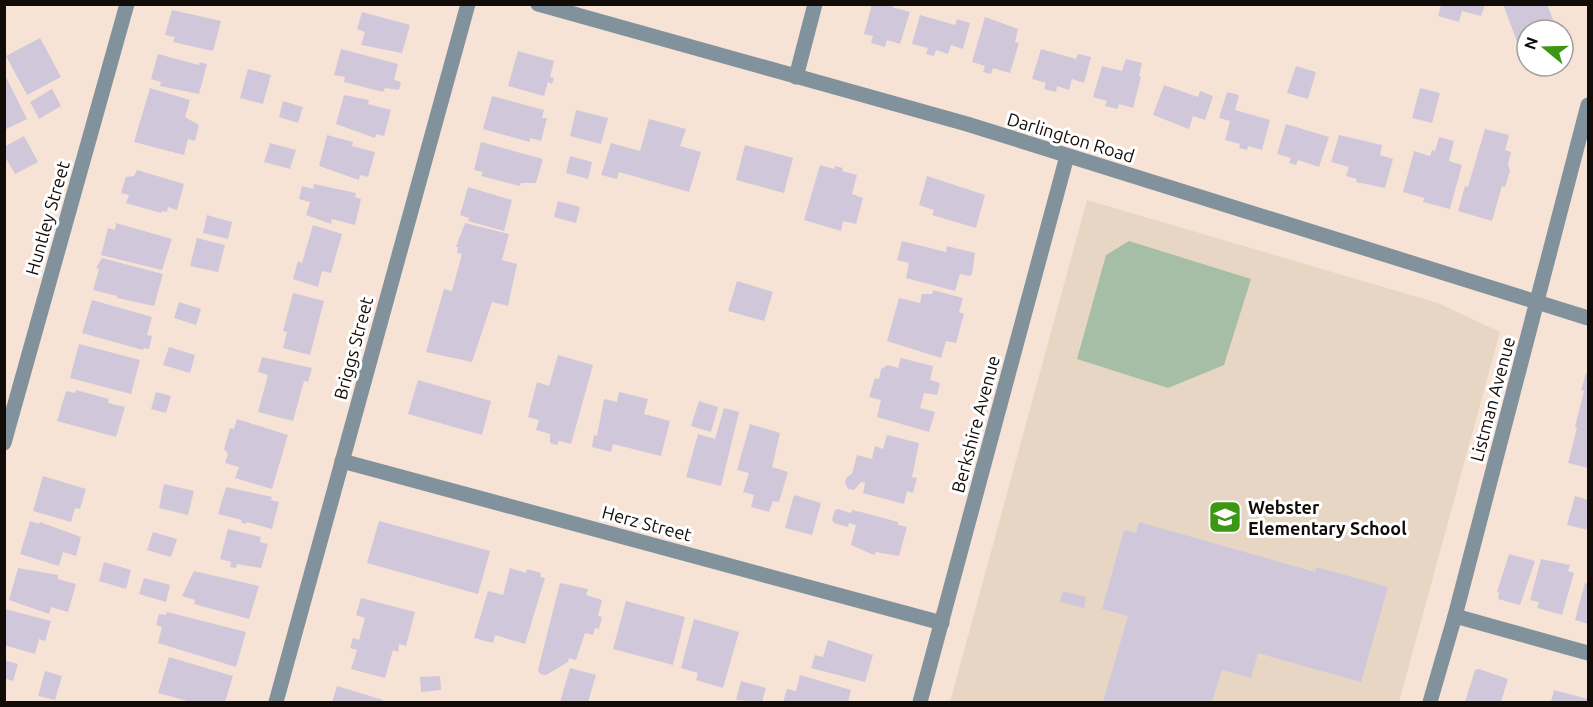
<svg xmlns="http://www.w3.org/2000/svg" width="1593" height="707" font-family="Ubuntu,sans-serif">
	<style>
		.education { fill: #e8d6c5 }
		.green { fill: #a6bea6 }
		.building { fill: #d0c7da }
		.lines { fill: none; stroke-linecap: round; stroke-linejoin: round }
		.minor { stroke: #82929c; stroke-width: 15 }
		.labels { text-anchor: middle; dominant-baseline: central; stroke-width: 6; stroke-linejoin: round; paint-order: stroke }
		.street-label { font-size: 18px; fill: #120c08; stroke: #fff }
		.poi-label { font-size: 18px; font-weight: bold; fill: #120c08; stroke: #fff; text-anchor: start }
	</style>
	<rect width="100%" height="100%" fill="#f7e3d6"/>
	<path class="education" d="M1087,200L1438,303L1500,332L1399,702H950Z"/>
	<path class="green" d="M1129,241L1251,279L1224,365L1168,388L1077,359L1106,255Z"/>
	<g class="building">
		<path d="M872,4H893L892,7L910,12L900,44L887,40L885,47L871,43L873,36L864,34Z"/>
		<path d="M1503,4H1547L1557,30H1527V44L1519,47Z"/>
		<path d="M1441,5H1485L1481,16L1462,11L1459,22L1438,16Z"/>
		<path d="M172,10L221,21L213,51L173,42L175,37L165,35Z"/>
		<path d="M362,12L410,25L402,53L361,45L365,32L357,29Z"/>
		<path d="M920,15L955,25L957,19L970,23L963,49L951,45L948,54L936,50L934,56L926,54L928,48L912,44Z"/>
		<path d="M985,17L1018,29L1015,42L1019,43L1010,73L993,68L991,74L983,72L985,66L972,62Z"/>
		<path d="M40,38L61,77L27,95L6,56Z"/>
		<path d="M341,49L398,64L394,80L401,82L399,90L385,88L383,92L344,82L345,77L334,75Z"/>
		<path d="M1041,49L1076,59L1078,54L1091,57L1084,83L1072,79L1069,90L1057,86L1056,92L1044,89L1046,83L1032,79Z"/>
		<path d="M518,51L554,61L550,77L554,78L552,84L548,82L544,96L508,86Z"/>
		<path d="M158,54L199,65L200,62L207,64L199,94L160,86L161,82L151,79Z"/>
		<path d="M1126,59L1142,63L1139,76L1141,77L1133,108L1119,104L1118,109L1105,106L1107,101L1093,97L1102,66L1122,71Z"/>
		<path d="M1296,66L1316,72L1308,99L1287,93Z"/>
		<path d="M248,69L271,75L263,104L240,98Z"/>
		<path d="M4,73L27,119L4,130Z"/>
		<path d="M1164,85L1198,97L1200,91L1213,96L1205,120L1193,116L1189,129L1153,115Z"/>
		<path d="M150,88L190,100L185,117L199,125L195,141L188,139L184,155L134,142Z"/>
		<path d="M1420,88L1440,93L1432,123L1412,118Z"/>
		<path d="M52,89L61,106L39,119L30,102Z"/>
		<path d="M1227,92L1239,95L1235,110L1270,120L1262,150L1248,146L1247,150L1239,148L1240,144L1225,140L1230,121L1219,118Z"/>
		<path d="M344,95L369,100L368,104L391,110L384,136L376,134L375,138L336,124Z"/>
		<path d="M492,96L544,110L542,118H547L541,141L530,138V142L483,129Z"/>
		<path d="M283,101L303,107L298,123L279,117Z"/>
		<path d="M576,110L608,118L601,144L570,136Z"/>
		<path d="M649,119L686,129L680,146L701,152L689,192L619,172L617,179L601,175L611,143L640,151Z"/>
		<path d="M1286,124L1329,137L1319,167L1298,160L1296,165L1289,163L1291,158L1277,154Z"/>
		<path d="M1485,129L1509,135L1505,150L1511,152L1508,164L1510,171L1505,187L1502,186L1492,221L1458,211L1465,186L1468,187Z"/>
		<path d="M327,135L353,142L352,146L375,152L368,177L360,175L359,180L319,166Z"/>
		<path d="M1339,135L1382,145L1380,155L1393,159L1385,188L1356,182L1357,179L1346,176L1349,167L1331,162Z"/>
		<path d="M24,136L38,162L15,174L4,155V147Z"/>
		<path d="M1439,137L1454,141L1449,161L1462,165L1450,209L1423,202L1424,198L1403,192L1414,151L1430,156L1432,150L1435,151Z"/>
		<path d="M481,142L543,159L536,183H521L520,186L481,176L483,172L474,170Z"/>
		<path d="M270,143L296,150L290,169L264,162Z"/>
		<path d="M745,145L793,158L784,193L736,180Z"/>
		<path d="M570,156L592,162L588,179L566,173Z"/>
		<path d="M820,165L834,169L835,166L843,168L842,171L857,175L852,194L863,198L856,224L843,221L841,231L804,220Z"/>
		<path d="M137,170L184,184L177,210L168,207L167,212L162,211L161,213L126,203L129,195L121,193L126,177L134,176Z"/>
		<path d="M927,176L985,195L976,228L932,215L934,210L919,205Z"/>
		<path d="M314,184L356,193L355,197L361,199L355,225L332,219L331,224L306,215L310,202L299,199L302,186L313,189Z"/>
		<path d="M468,187L512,200L504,231L468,221L469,218L460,215Z"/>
		<path d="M558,201L580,207L576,223L554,217Z"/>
		<path d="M207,215L232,222L228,239L203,233Z"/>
		<path d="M116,223L172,239L162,270L101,255L108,228L115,230Z"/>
		<path d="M465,223L509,234L502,260L517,264L508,306L492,302L472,362L426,352L444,289L452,291L462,254L457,253L458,247H456Z"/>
		<path d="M313,225L342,234L331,273L322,271L318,287L293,279L298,261L302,263Z"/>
		<path d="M197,238L225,245L218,272L190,266Z"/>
		<path d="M902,241L946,252L947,246L975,253L972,274L970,276L960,274L955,291L906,278L909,263L897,260Z"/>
		<path d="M102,258L163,274L154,306L117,298V296L93,290L99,269L96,268Z"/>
		<path d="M737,281L773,292L764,321L728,311Z"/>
		<path d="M933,290L963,298L959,312L964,314L956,343L946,341L941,358L887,341L899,298L920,303L922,294H932Z"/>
		<path d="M293,293L324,301L310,355L283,348L287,332L283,331Z"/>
		<path d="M92,300L152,317L147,335L152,336L149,349L144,348L143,350L82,333Z"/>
		<path d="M179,302L201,309L196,325L174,318Z"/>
		<path d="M79,344L140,360L131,394L70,378Z"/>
		<path d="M169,347L195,355L190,373L163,365Z"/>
		<path d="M558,355L593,365L571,444L559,441L557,445L550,443V434L536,430L539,420L528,417L537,382L549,386Z"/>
		<path d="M262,357L312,368L308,382L304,381L293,421L258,412L268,375L258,372Z"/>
		<path d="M901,358L933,366L930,380L940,383L937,395L924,393L920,408L935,412L929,432L877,417L881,400L869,397L875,378L879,379L881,369L888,365L898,368Z"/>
		<path d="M1586,373L1588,374V468L1568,463L1577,428L1575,427L1584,391L1581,390Z"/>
		<path d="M418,380L491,401L482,435L408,414Z"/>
		<path d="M76,390L109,399L108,403L125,407L116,437L57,421L66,391L75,393Z"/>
		<path d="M156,392L171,396L166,413L151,409Z"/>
		<path d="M619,392L648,399L644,414L670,421L661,456L613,444L611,452L592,447L594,435L597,436L604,399L617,402Z"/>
		<path d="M699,401L718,407L711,432L691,426Z"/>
		<path d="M724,408L739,412L721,486L686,477L698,434L715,439Z"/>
		<path d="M237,419L288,435L272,489L235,478L239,467L225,463L228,454L224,449L230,428L234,429Z"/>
		<path d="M750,424L780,433L772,467L788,472L779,502L773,501L769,512L751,507L754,495L743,492L749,473L737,470Z"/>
		<path d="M887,435L919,443L912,477L917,478L913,493L907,491L904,504L863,493L865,483L861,482L854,490L848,489L845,483L847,477L852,474L857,455L872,459L875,446L883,449Z"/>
		<path d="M43,476L86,489L80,509L75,508L71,522L33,511Z"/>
		<path d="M164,484L194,491L188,515L159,508Z"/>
		<path d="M226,487L272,497L271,500L279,502L272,529L247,522L246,524L241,523L242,520L218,514Z"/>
		<path d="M794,495L821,503L812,535L785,528Z"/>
		<path d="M1575,496L1588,500V530L1567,525Z"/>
		<path d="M838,509L851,513L852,510L861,512L898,522V525L907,527L899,556L876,552L874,555L851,545L856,525L849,523L848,527L834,523L832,520L835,510Z"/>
		<path d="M30,521L39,524L40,522L81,537L76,556L63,552L59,566L20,554Z"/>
		<path d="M379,521L490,551L478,594L367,563Z"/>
		<path d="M1139,522L1315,572L1316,567L1388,587L1361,682L1258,653L1251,678L1222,670L1212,702H1103L1128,616L1102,609L1124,530L1136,533Z"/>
		<path d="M228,529L261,537L260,542L268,544L261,568L237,564L236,568L230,567L231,562L220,559Z"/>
		<path d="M153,532L177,539L171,557L147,550Z"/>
		<path d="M1509,554L1535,561L1520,605L1498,599L1499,592H1497Z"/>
		<path d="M1541,559L1570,565L1568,571L1574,573L1562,615L1537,608L1539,602L1530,600Z"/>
		<path d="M104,562L131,570L126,589L99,581Z"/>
		<path d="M18,568L58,575V579L76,584L68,612L51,607L49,614L9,600Z"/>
		<path d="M510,568L526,573L527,569L541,573L540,577L545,578L525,644L495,635L493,643L474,638L488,591L503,595Z"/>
		<path d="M194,571L259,586L249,619L194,604L195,600L182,596Z"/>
		<path d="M144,578L170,585L166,602L139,594Z"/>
		<path d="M560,583L588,589L586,595L602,600L598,616L602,617L599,629L595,628L593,635L585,633L576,660L569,658L568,662L546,675L540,674L538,670Z"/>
		<path d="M1585,583L1588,584V624L1575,620Z"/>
		<path d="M1063,591L1086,597L1084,608L1060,602Z"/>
		<path d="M361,598L415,612L406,646L399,644L398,652L393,650L385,678L351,669L357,650L350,648L353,638L359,640L365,618L356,615Z"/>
		<path d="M626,601L685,617L673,665L613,649Z"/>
		<path d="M5,609L51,621L45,641L39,639L35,654L4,645Z"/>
		<path d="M167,612L246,632L236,667L158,643L162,627L156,625L159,614L166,615Z"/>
		<path d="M694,619L739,632L723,688L696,680L698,673L681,668Z"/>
		<path d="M828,640L873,655L865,682L811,668L815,655L823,657Z"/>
		<path d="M169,657L233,676L225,702H191L158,693Z"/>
		<path d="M4,660L18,664L13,681L4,678Z"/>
		<path d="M570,668L596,675L588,702H560Z"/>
		<path d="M1479,669L1508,679L1501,702H1465L1475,670Z"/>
		<path d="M45,671L62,676L55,700L38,696Z"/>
		<path d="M800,675L851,690L848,702H783L787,689L796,691Z"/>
		<path d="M440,676L441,690L421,692L420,677Z"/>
		<path d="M741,681L766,688L762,702L736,700Z"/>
		<path d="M337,686L383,700L382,702H332Z"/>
		<path d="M1554,690L1588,699V702H1551Z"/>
	</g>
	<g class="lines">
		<g class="minor">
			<path d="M538,4L967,124L1588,318"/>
			<path d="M796,77L815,4"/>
			<path d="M4,443L127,4"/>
			<path d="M342,461L942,623"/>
			<path d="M1455,616L1588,653"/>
			<path d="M276,702L468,4"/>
			<path d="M920,702L1067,156"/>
			<path d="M1430,702L1455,616L1588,105"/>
		</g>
	</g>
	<defs>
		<g id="school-square" transform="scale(1.725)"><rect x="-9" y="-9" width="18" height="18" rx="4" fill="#3b9714" stroke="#fff"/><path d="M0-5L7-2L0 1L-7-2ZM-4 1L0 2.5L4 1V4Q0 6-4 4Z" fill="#fff"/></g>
	</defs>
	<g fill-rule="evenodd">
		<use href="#school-square" x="1225" y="517"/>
	</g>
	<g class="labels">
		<g class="street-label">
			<text transform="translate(1071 137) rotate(17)">Darlington Road</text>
			<text transform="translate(47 218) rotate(-74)">Huntley Street</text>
			<text transform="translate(353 348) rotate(-75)">Briggs Street</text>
			<text transform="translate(1492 399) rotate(-75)">Listman Avenue</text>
			<text transform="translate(975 424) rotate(-75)">Berkshire Avenue</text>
			<text transform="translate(647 523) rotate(15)">Herz Street</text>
		</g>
		<g class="poi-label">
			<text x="1248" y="507">Webster<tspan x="1248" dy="21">Elementary School</tspan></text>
		</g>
	</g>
	<rect width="1593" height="707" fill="none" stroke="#120c08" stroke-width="12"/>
	<g transform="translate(1545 48) rotate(289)"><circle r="28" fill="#ffffff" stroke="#a09e9c" stroke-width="1.5"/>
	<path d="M0-4.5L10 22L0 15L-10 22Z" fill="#3b9714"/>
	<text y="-9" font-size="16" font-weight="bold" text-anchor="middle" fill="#120c08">N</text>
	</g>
</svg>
